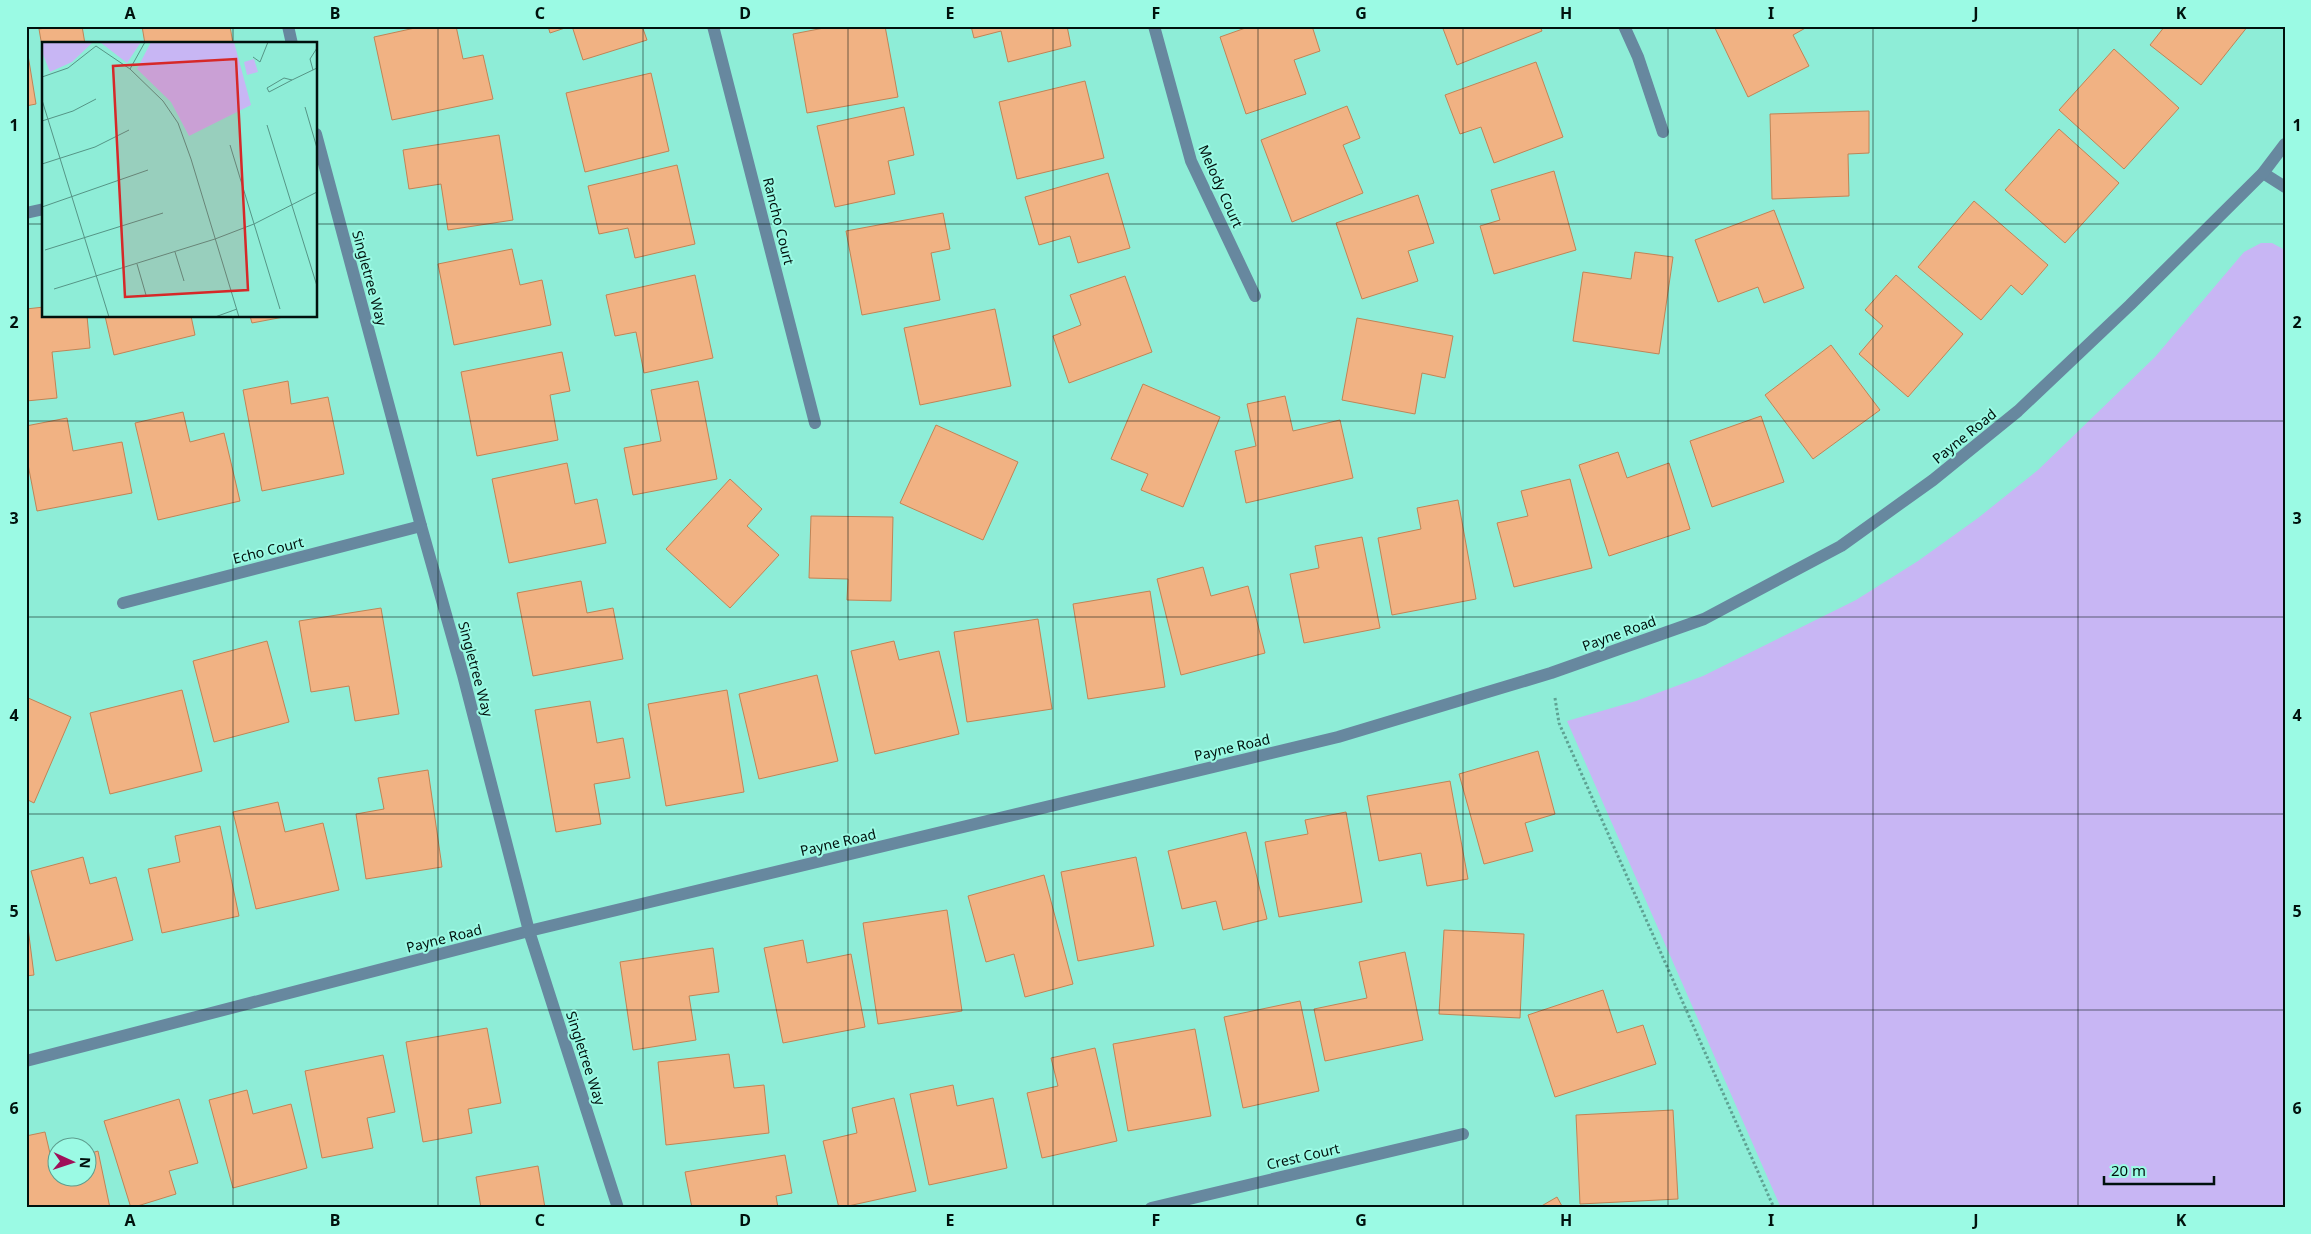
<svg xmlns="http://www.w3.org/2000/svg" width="2311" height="1234" font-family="'Noto Sans',sans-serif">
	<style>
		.green { fill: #c8b6f4 }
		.building { fill: #f1b283; stroke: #c08456 }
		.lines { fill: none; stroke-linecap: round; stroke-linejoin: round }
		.path { stroke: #5ea293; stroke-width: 3; stroke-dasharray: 2.5 2.5; stroke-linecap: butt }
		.minor { stroke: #67889f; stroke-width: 12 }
		.grid { fill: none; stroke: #00110d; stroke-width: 1; stroke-opacity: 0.55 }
		.labels { text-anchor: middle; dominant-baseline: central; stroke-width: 4; stroke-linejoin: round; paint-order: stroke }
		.street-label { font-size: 14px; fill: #00110d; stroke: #9bfae4 }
		.inset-road { fill: none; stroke: #559586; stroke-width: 1 }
		.view { fill: #d62828; fill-opacity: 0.15; stroke: #d62828; stroke-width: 2.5 }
		.inset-edge { fill: none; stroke: #00110d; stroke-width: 2.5 }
		.neatline { fill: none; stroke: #00110d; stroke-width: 2 }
		.grid-label { font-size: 16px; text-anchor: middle; font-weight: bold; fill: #00110d }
	</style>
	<rect width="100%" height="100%" fill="#8eedd7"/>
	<path class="green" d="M2261,243H2272L2285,250V1208H1781L1567,721L1636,701L1703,676L1856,600L1918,561L1978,518L2038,470L2155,357L2244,252Z"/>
	<g class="building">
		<path d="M60,26H82L85,44H44V58L39,29Z"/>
		<path d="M142,26H230L233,44H145Z"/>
		<path d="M424,26H456L463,59L483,55L493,99L392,120L374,37Z"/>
		<path d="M548,26H571L550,33Z"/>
		<path d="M572,26H642L647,40L583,60Z"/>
		<path d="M834,26H885L898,97L807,113L793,34Z"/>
		<path d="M971,26H1067L1071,46L1008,62L1001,31L974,38Z"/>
		<path d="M1251,26H1312L1320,51L1294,60L1306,94L1246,114L1220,37Z"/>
		<path d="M1442,26H1540L1542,31L1457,65Z"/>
		<path d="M1714,26H1809L1793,35L1809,66L1748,97Z"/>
		<path d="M2165,26H2248L2201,85L2150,45Z"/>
		<path d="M2114,49L2179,108L2124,169L2059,110Z"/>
		<path d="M28,55L36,104L26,106V56Z"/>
		<path d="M1536,62L1563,137L1494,163L1481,127L1460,134L1445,95Z"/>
		<path d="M651,73L669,151L585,172L566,93Z"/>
		<path d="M1085,81L1104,158L1017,179L999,102Z"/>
		<path d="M1347,106L1360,138L1343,145L1363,193L1292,222L1261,140Z"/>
		<path d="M904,107L914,155L888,161L895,194L835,207L817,126Z"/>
		<path d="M1869,111V153L1848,154L1849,196L1772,199L1770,114Z"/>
		<path d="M2059,129L2119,183L2065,243L2005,190Z"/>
		<path d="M499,135L513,220L448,230L441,184L409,189L403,150Z"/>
		<path d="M677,165L695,244L635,258L628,228L599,234L588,186Z"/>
		<path d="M1554,171L1576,250L1494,274L1480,226L1500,220L1491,190Z"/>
		<path d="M1108,173L1130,248L1078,263L1070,236L1039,245L1025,197Z"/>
		<path d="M1418,195L1434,243L1408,251L1418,281L1362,299L1336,223Z"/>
		<path d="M1974,201L2048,265L2022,295L2011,285L1981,320L1918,267Z"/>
		<path d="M1774,210L1804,288L1764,303L1758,287L1718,302L1695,240Z"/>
		<path d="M943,213L950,249L931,253L940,300L862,315L846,231Z"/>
		<path d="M512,249L520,285L542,280L551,325L454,345L438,264Z"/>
		<path d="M1635,252L1673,257L1659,354L1573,341L1583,272L1631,279Z"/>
		<path d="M695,275L713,358L644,373L636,332L615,336L606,295Z"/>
		<path d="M1896,275L1963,334L1908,397L1859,354L1883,326L1865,310Z"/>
		<path d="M1125,276L1152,352L1069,383L1053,336L1081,325L1070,295Z"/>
		<path d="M44,307V316H87L90,348L52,352L57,398L26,401V309Z"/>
		<path d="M995,309L1011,386L920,405L904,328Z"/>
		<path d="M105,316H191L195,335L114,355Z"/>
		<path d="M250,316H289L252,323Z"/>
		<path d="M1357,318L1453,336L1445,378L1422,373L1415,414L1342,400Z"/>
		<path d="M1831,345L1880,410L1813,459L1765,395Z"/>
		<path d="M562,352L570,391L550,395L558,440L477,456L461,372Z"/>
		<path d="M288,381L291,404L328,397L344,474L262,491L243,390Z"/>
		<path d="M698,381L717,479L633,495L624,448L661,441L651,390Z"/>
		<path d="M1143,384L1220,417L1183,507L1141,490L1148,474L1111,459Z"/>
		<path d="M1285,396L1293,431L1340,420L1353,478L1246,503L1235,451L1256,446L1247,404Z"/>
		<path d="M183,412L190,442L224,433L240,501L158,520L135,423Z"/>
		<path d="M1761,416L1784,482L1712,507L1690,441Z"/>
		<path d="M67,418L73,451L122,442L132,493L37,511L26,454V426Z"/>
		<path d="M936,425L1018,462L983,540L900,503Z"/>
		<path d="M1618,452L1627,478L1669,463L1690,529L1609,556L1579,465Z"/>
		<path d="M567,463L575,504L597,499L606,543L509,563L492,479Z"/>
		<path d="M730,479L762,509L747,526L779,555L730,608L666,549Z"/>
		<path d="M1570,479L1592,568L1514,587L1497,523L1528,516L1521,491Z"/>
		<path d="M1458,500L1476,599L1392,615L1378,538L1421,529L1417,508Z"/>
		<path d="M811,516L893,517L891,601L847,600L848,579L809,578Z"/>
		<path d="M1362,537L1380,628L1304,643L1290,574L1319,568L1315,546Z"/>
		<path d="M1203,567L1211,596L1248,586L1265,653L1181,675L1157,579Z"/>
		<path d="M581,581L587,613L613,608L623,659L533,676L517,593Z"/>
		<path d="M1150,591L1165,687L1088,699L1073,604Z"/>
		<path d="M381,608L399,714L355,721L349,686L311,692L299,621Z"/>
		<path d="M1038,619L1052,709L967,722L954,632Z"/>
		<path d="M267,641L289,722L214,742L193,661Z"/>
		<path d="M894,641L899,660L939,651L959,734L875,754L851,651Z"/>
		<path d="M817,675L838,761L759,779L739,694Z"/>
		<path d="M182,690L202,771L110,794L90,713Z"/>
		<path d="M727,690L744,792L666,806L648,704Z"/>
		<path d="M26,697L71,717L34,803L26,799Z"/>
		<path d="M590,701L597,743L623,738L630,778L594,784L601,824L556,832L535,710Z"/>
		<path d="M1538,751L1555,814L1525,823L1533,851L1484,864L1459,774Z"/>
		<path d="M428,770L442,867L366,879L356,814L384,809L378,778Z"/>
		<path d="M1450,781L1468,879L1427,886L1421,853L1379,861L1367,796Z"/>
		<path d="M278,802L285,832L323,823L339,890L256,909L233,812Z"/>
		<path d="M1346,812L1362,902L1279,917L1265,842L1308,834L1305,820Z"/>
		<path d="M220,826L239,916L162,933L148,869L180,862L175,836Z"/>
		<path d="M1246,832L1267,919L1223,930L1216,901L1182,909L1168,851Z"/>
		<path d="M83,857L90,884L116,877L133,940L56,961L31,871Z"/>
		<path d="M1136,857L1154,946L1078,961L1061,872Z"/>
		<path d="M1044,875L1073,984L1025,997L1014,954L986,962L968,896Z"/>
		<path d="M947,910L962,1011L878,1024L863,923Z"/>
		<path d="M26,912L34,975L26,976Z"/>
		<path d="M1444,930L1524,934L1520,1018L1439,1014Z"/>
		<path d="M803,940L807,963L851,954L865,1027L783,1043L764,948Z"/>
		<path d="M713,948L719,992L689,996L696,1040L633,1050L620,962Z"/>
		<path d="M1405,952L1423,1040L1325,1061L1314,1009L1367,998L1359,962Z"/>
		<path d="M1603,990L1617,1033L1643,1025L1656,1064L1555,1097L1528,1015Z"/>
		<path d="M1300,1001L1319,1091L1243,1108L1224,1017Z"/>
		<path d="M487,1028L501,1103L468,1109L472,1133L423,1142L406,1042Z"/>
		<path d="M1195,1029L1211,1116L1128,1131L1113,1044Z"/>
		<path d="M1095,1048L1117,1141L1042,1158L1027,1093L1058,1086L1051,1058Z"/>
		<path d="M729,1054L734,1088L764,1085L769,1133L666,1145L658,1062Z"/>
		<path d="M383,1055L395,1112L367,1118L373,1148L322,1158L305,1071Z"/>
		<path d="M953,1085L957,1106L993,1098L1007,1168L929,1185L910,1094Z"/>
		<path d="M247,1090L253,1114L291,1104L307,1168L233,1188L209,1100Z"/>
		<path d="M894,1098L916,1191L839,1208L823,1141L857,1133L852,1108Z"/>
		<path d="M179,1099L198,1163L169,1171L176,1194L131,1208L104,1121Z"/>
		<path d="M1673,1110L1678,1199L1580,1204L1576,1115Z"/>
		<path d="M45,1132L52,1162L58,1161V1176H88V1154L98,1151L110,1208H26V1136Z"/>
		<path d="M785,1155L792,1193L776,1196L778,1208H692L685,1172Z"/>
		<path d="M538,1166L545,1208H481L476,1177Z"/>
		<path d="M1557,1197L1563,1208H1538Z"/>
	</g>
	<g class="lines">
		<path class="path" d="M1555,698L1559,723L1774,1208"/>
		<g class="minor">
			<path d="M288,26L292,44"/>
			<path d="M713,26L815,423"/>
			<path d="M1154,26L1191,161L1255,296"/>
			<path d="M1624,26L1638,57L1663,132"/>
			<path d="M316,134L421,526L463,675L529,931L618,1208"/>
			<path d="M2263,173L2285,187"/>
			<path d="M26,213L44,209"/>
			<path d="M123,603L421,526"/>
			<path d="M26,1061L529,931L1338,737L1551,673L1704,619L1841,546L1933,480L2018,411L2130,305L2263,173L2285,144"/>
			<path d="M1151,1208L1463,1134"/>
		</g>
	</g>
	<path class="grid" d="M233,26V44M438,26V1208M643,26V1208M848,26V1208M1053,26V1208M1258,26V1208M1463,26V1208M1668,26V1208M1873,26V1208M2078,26V1208M26,224H44M316,224H2285M233,316V1208M26,421H2285M26,617H2285M26,814H2285M26,1010H2285"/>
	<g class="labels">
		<g class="street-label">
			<text transform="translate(1221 186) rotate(66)">Melody Court</text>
			<text transform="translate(779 221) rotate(76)">Rancho Court</text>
			<text transform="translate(370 278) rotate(75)">Singletree Way</text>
			<text transform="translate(1964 436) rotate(-39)">Payne Road</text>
			<text transform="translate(268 550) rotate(-14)">Echo Court</text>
			<text transform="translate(1619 633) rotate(-20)">Payne Road</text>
			<text transform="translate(476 669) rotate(75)">Singletree Way</text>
			<text transform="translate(1232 747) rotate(-13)">Payne Road</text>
			<text transform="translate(838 842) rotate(-13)">Payne Road</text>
			<text transform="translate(444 938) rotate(-14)">Payne Road</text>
			<text transform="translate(586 1058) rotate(72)">Singletree Way</text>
			<text transform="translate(1303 1156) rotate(-13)">Crest Court</text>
		</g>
	</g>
	<g transform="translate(42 42)">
		<rect width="275" height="275" fill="#8eedd7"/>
		<path d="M0,0H51L30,20L8,30L0,10ZM58,0H99L85,21ZM109,0H192L209,63L147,94L129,60L95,27ZM212,17L216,30L205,33L202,20Z" fill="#c8b6f4"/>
		<path class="inset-road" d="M211,15L218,20L226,0M88,27L103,0M271,28L268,17L275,6M0,35L26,26L54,4L88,27L121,59L136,81L149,117L197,275M250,38L242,36L225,46L227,50L250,38L275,26M0,58L67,275M263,65L275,106M0,79L31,69L54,57M225,83L275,244M188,103L238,267M0,122L53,105L87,88M0,165L106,128M3,208L121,171M133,210L142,239M95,222L104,253M12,247L173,197L212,182L275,150M173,275L195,267"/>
		<path class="view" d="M194,17L206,248L83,255L71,24Z"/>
		<rect width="275" height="275" class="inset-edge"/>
	</g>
	<rect width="2311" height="1234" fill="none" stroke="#9bfae4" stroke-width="55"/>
	<g transform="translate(72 1162) rotate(93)"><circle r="24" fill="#9bfae4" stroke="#5d9d8e"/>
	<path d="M0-4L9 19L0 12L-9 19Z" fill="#9f1059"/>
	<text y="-8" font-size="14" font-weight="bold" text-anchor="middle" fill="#00110d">N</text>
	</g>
	<path d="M2104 1176v8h110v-8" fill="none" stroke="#00110d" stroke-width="2.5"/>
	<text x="2111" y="1176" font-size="15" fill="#00110d" stroke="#9bfae4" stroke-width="4" paint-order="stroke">20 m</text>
	<rect x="28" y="28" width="2256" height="1178" class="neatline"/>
	<g class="grid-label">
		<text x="130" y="19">A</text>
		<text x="335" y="19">B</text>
		<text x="540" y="19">C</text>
		<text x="745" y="19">D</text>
		<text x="950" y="19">E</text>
		<text x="1156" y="19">F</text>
		<text x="1361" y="19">G</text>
		<text x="1566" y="19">H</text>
		<text x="1771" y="19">I</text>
		<text x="1976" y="19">J</text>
		<text x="2181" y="19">K</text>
		<text x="14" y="131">1</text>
		<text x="2297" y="131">1</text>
		<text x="14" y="328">2</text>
		<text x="2297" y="328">2</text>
		<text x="14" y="524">3</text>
		<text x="2297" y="524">3</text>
		<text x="14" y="721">4</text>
		<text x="2297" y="721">4</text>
		<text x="14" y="917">5</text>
		<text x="2297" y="917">5</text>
		<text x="14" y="1114">6</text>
		<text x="2297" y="1114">6</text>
		<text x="130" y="1226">A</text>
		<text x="335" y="1226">B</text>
		<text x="540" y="1226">C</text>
		<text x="745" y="1226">D</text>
		<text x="950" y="1226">E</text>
		<text x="1156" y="1226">F</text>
		<text x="1361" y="1226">G</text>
		<text x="1566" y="1226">H</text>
		<text x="1771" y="1226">I</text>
		<text x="1976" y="1226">J</text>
		<text x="2181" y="1226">K</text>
	</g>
</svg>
